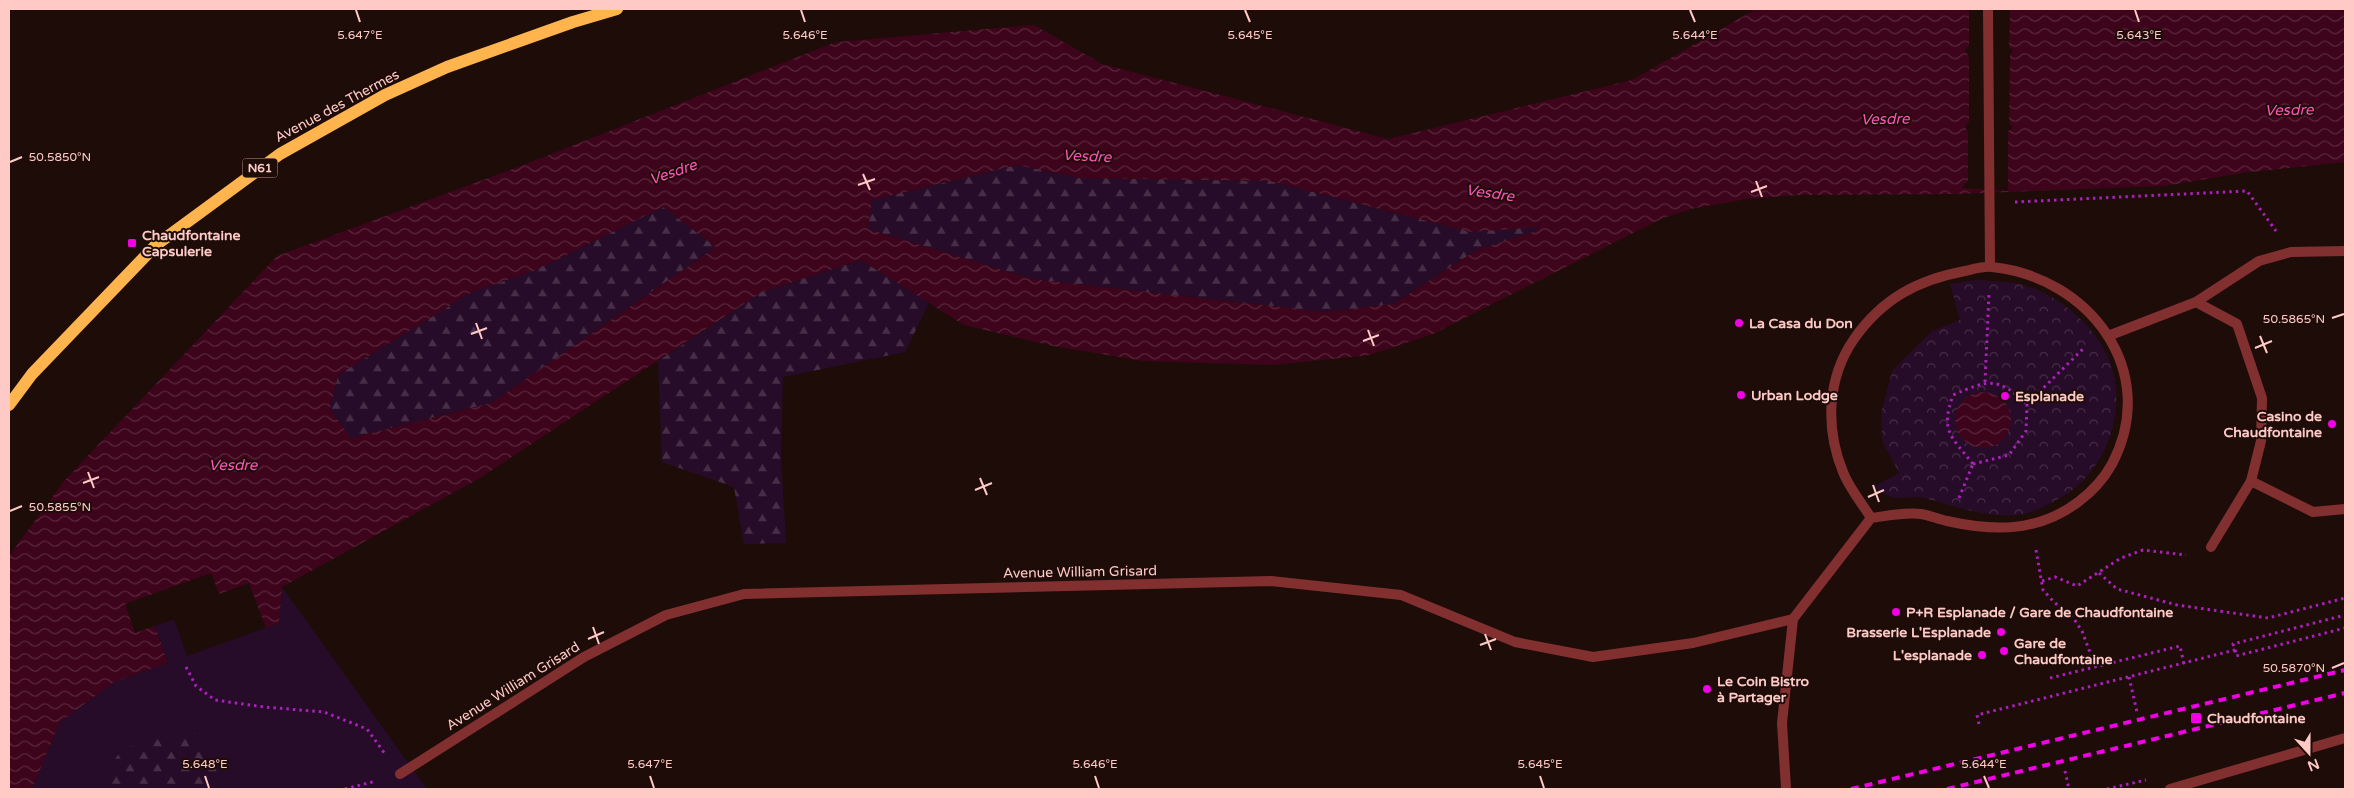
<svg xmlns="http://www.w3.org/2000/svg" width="2354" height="798" font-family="'Varela Round',sans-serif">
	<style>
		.grass { fill: #260c28 }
		.forest { fill: url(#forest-firs) }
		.park { fill: url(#park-crowns) }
		.water { fill: url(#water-waves); fill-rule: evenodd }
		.pier { fill: #1e0c09 }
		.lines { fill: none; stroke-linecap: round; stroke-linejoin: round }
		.path { stroke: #a920ba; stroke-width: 3; stroke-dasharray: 2.5 4; stroke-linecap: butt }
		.lane { stroke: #822f30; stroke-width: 10 }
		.street { stroke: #822f30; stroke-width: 10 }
		.primary { stroke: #ffb44d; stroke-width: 12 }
		.rail { stroke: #f100e5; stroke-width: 4; stroke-dasharray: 8 6; stroke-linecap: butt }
		.ticks { fill: none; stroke: #ffcac6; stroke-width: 2 }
		.poi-dot { fill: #f100e5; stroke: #1e0c09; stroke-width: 2 }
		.labels { text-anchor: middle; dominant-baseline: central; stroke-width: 4; stroke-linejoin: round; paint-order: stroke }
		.shield { fill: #1e0c09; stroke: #bc918d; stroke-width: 1 }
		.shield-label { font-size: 12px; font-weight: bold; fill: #ffcac6 }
		.street-label { font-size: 14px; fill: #ffcac6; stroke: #1e0c09 }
		.poi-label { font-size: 14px; font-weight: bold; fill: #ffcac6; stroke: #1e0c09; text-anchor: start }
		.water-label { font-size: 15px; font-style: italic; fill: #ff54b8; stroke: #1e0c09 }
		.ticks-label { font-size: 12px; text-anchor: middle; fill: #ffcac6; stroke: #1e0c09; stroke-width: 4; stroke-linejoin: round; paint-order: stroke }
	</style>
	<defs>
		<pattern id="forest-firs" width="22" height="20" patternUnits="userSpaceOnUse" patternTransform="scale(1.25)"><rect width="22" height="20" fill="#260c28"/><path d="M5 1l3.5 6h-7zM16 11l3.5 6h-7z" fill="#472e46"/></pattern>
		<pattern id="park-crowns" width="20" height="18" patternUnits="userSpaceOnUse" patternTransform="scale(1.25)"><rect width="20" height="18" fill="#260c28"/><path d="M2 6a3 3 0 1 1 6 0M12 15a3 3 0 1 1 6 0" fill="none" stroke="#472e46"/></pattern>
		<pattern id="water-waves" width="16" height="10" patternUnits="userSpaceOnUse" patternTransform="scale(1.25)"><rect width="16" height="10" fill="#3d041b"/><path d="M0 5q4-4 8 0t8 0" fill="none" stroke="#5a273b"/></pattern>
	</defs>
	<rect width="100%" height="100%" fill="#1e0c09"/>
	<path class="grass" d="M282,587L427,789H215L222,776L122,749L94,789H32L60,722L114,682L168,663L155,626L174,619L187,656L279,623Z"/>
	<g class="forest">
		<path d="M1017,165L1080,178L1270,181L1471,232L1540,226L1536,231L1477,250L1393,304L1325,312L1032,279L868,229L872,200Z"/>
		<path d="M663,207L716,247L491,403L351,438L330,409L338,375L472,292L536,270Z"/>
		<path d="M861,260L929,303L905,352L783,377L781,457L786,543L744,544L734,487L662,462L658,361L762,292Z"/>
		<path d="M193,730L222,776L215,789H94L122,749Z"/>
	</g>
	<path class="park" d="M1977,280C1995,281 2024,282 2040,291C2068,304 2093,327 2107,355C2131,405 2107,474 2058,499C2045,506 2032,514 2016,515C1986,518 1953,505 1924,498C1915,496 1906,498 1897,498C1889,497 1880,491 1873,487L1899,473L1882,441L1881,413L1892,371L1932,331L1960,320L1950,284Z"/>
	<g class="water">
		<path d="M1756,9H2345V162L2242,173L2165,186L1957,194L1799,195L1747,199L1695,208L1663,218L1433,334L1370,355L1273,365L1144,361L1053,346L964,325L861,260L762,292L480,478L282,587L279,623L266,628L249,583L219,594L211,573L125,604L135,633L155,626L168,663L114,682L60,722L32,789H9V556L64,481L277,256L518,167L836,42L1034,25L1102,64L1388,139L1632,80ZM1017,165L1080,178L1270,181L1471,232L1539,227L1536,231L1477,250L1393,304L1325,312L1032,279L868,229L872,200ZM663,207L716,247L491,403L351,438L330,409L338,375L472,292L536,270Z"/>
		<circle cx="1983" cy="420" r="28"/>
	</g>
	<path class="pier" d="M1969,9H2010L2009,47L2013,51L2010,55L2009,123L2013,128L2008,131V191L1962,188L1968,181V132L1965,127L1969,122V57L1965,50L1969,46Z"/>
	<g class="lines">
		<g class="path">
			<path d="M2015,202L2247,191L2276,231"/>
			<path d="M1985,382L1989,293"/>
			<path d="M1973,464L2009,455L2026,431L2027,404L2084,348"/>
			<path d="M1973,464C1951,436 1940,432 1953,395C1988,380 1997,376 2027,404"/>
			<path d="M1959,498L1973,464"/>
			<path d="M2036,550L2043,590L2054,602L2074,619L2082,631L2095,666"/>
			<path d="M2099,573L2117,589L2177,605L2268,618L2345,598"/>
			<path d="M2042,581L2055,577L2077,586L2121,558L2143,550L2186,555"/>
			<path d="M2235,650L2236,656L2345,628"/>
			<path d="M186,667L196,686L215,700L264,707L324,712L367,729L385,754"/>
			<path d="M2129,677L2137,712"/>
			<path d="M2050,678L2180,646L2184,664"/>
			<path d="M1979,724L1977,715L1985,713L2235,650L2233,644L2345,615"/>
			<path d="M2065,771L2069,789"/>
			<path d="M345,789L376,781"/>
			<path d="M2107,789L2146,780"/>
		</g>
		<g class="lane">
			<path d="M2196,302L2237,324L2262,398L2261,441L2251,481L2313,512L2345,509"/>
			<path d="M2108,336L2196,302L2259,261L2291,252L2345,251"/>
			<path d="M2211,547L2251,481"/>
			<path d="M2170,789L2345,738"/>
		</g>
		<g class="street">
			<path d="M1988,9L1990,266"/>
			<path d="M1793,619L1871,518C1887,516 1905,512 1921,514C1929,515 1938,519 1947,521C1974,527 2004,531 2031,524C2064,517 2096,493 2112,464C2161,371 2089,277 1992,267C1984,266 1974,269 1965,271C1917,280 1882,299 1854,339C1827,378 1825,428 1843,472C1849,488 1862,503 1871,518"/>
			<path d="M400,774L584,657L666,615L744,594L1271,581L1401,595L1515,642L1593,657L1693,643L1793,619"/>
			<path d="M1786,788L1782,723L1793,619"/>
		</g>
		<path class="primary" d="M9,405L32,374L156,245L280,154L385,95L447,67L573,22L617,9"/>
		<g class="rail">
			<path d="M1851,789L2345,670"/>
			<path d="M1947,789L2345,693"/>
		</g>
	</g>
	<path class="ticks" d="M356,10L360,22M801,10L805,22M1245,10L1250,22M1690,10L1695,22M2135,10L2139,22M10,162L22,157M863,174L870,190M1756,181L1762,197M858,185L875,179M1751,192L1767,186M2332,318L2344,314M476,323L482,339M1368,330L1374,346M471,334L487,328M2260,336L2267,353M1363,341L1379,335M2255,348L2272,341M88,472L94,488M980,478L987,495M83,483L99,477M1873,485L1879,502M975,490L992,483M1868,497L1884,490M10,511L22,506M593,627L599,644M1485,634L1491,650M588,639L604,632M1480,645L1496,639M2332,668L2344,663M205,776L209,788M650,776L654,788M1095,776L1099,788M1540,776L1544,788M1984,776L1989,788"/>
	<g class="poi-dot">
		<rect x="127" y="238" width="10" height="10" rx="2.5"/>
		<circle cx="1739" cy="323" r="5"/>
		<circle cx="1741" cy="395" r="5"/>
		<circle cx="2005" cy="396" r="5"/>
		<circle cx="2332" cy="424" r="5"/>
		<circle cx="1896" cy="612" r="5"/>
		<circle cx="2001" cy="632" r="5"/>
		<circle cx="2004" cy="651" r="5"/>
		<circle cx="1982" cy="655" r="5"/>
		<circle cx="1707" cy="689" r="5"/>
		<rect x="2190" y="712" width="12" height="12" rx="2.5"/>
	</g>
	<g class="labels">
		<rect class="shield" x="242.5" y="158.5" width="35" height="19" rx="4"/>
		<g class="shield-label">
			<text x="260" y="168">N61</text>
		</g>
		<g class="street-label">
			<text transform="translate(337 106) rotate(-28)">Avenue des Thermes</text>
			<text transform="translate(1080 572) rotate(-1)">Avenue William Grisard</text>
			<text transform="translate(513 686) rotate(-32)">Avenue William Grisard</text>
		</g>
		<g class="poi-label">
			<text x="142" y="235">Chaudfontaine<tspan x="142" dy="16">Capsulerie</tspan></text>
			<text x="1749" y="323">La Casa du Don</text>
			<text x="1751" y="395">Urban Lodge</text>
			<text x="2015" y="396">Esplanade</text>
			<text x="2322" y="416" text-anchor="end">Casino de<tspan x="2322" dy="16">Chaudfontaine</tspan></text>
			<text x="1906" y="612">P+R Esplanade / Gare de Chaudfontaine</text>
			<text x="1991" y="632" text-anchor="end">Brasserie L'Esplanade</text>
			<text x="2014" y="643">Gare de<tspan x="2014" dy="16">Chaudfontaine</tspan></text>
			<text x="1972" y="655" text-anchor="end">L'esplanade</text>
			<text x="1717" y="681">Le Coin Bistro<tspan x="1717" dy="16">à Partager</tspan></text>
			<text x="2207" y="718">Chaudfontaine</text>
		</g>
		<g class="water-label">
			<text transform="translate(2289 110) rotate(-1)">Vesdre</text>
			<text transform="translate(1885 119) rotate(-1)">Vesdre</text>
			<text transform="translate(1087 156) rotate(3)">Vesdre</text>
			<text transform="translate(673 172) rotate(-19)">Vesdre</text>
			<text transform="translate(1490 193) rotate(8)">Vesdre</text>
			<text x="233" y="465">Vesdre</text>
		</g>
	</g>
	<g class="ticks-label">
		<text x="360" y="39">5.647°E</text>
		<text x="805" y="39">5.646°E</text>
		<text x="1250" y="39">5.645°E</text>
		<text x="1695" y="39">5.644°E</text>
		<text x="2139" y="39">5.643°E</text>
		<text x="60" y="161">50.5850°N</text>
		<text x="2294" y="323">50.5865°N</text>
		<text x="60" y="511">50.5855°N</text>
		<text x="2294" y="672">50.5870°N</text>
		<text x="205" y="768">5.648°E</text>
		<text x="650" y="768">5.647°E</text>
		<text x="1095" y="768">5.646°E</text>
		<text x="1540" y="768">5.645°E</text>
		<text x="1984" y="768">5.644°E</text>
	</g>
	<rect width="2354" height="798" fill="none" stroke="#ffcac6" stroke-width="20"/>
	<g transform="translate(2309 753) rotate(159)" stroke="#1e0c09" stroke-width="4" paint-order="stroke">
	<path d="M0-4L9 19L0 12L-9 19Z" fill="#ffcac6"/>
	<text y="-8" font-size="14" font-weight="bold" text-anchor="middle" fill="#ffcac6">N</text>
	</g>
</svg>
